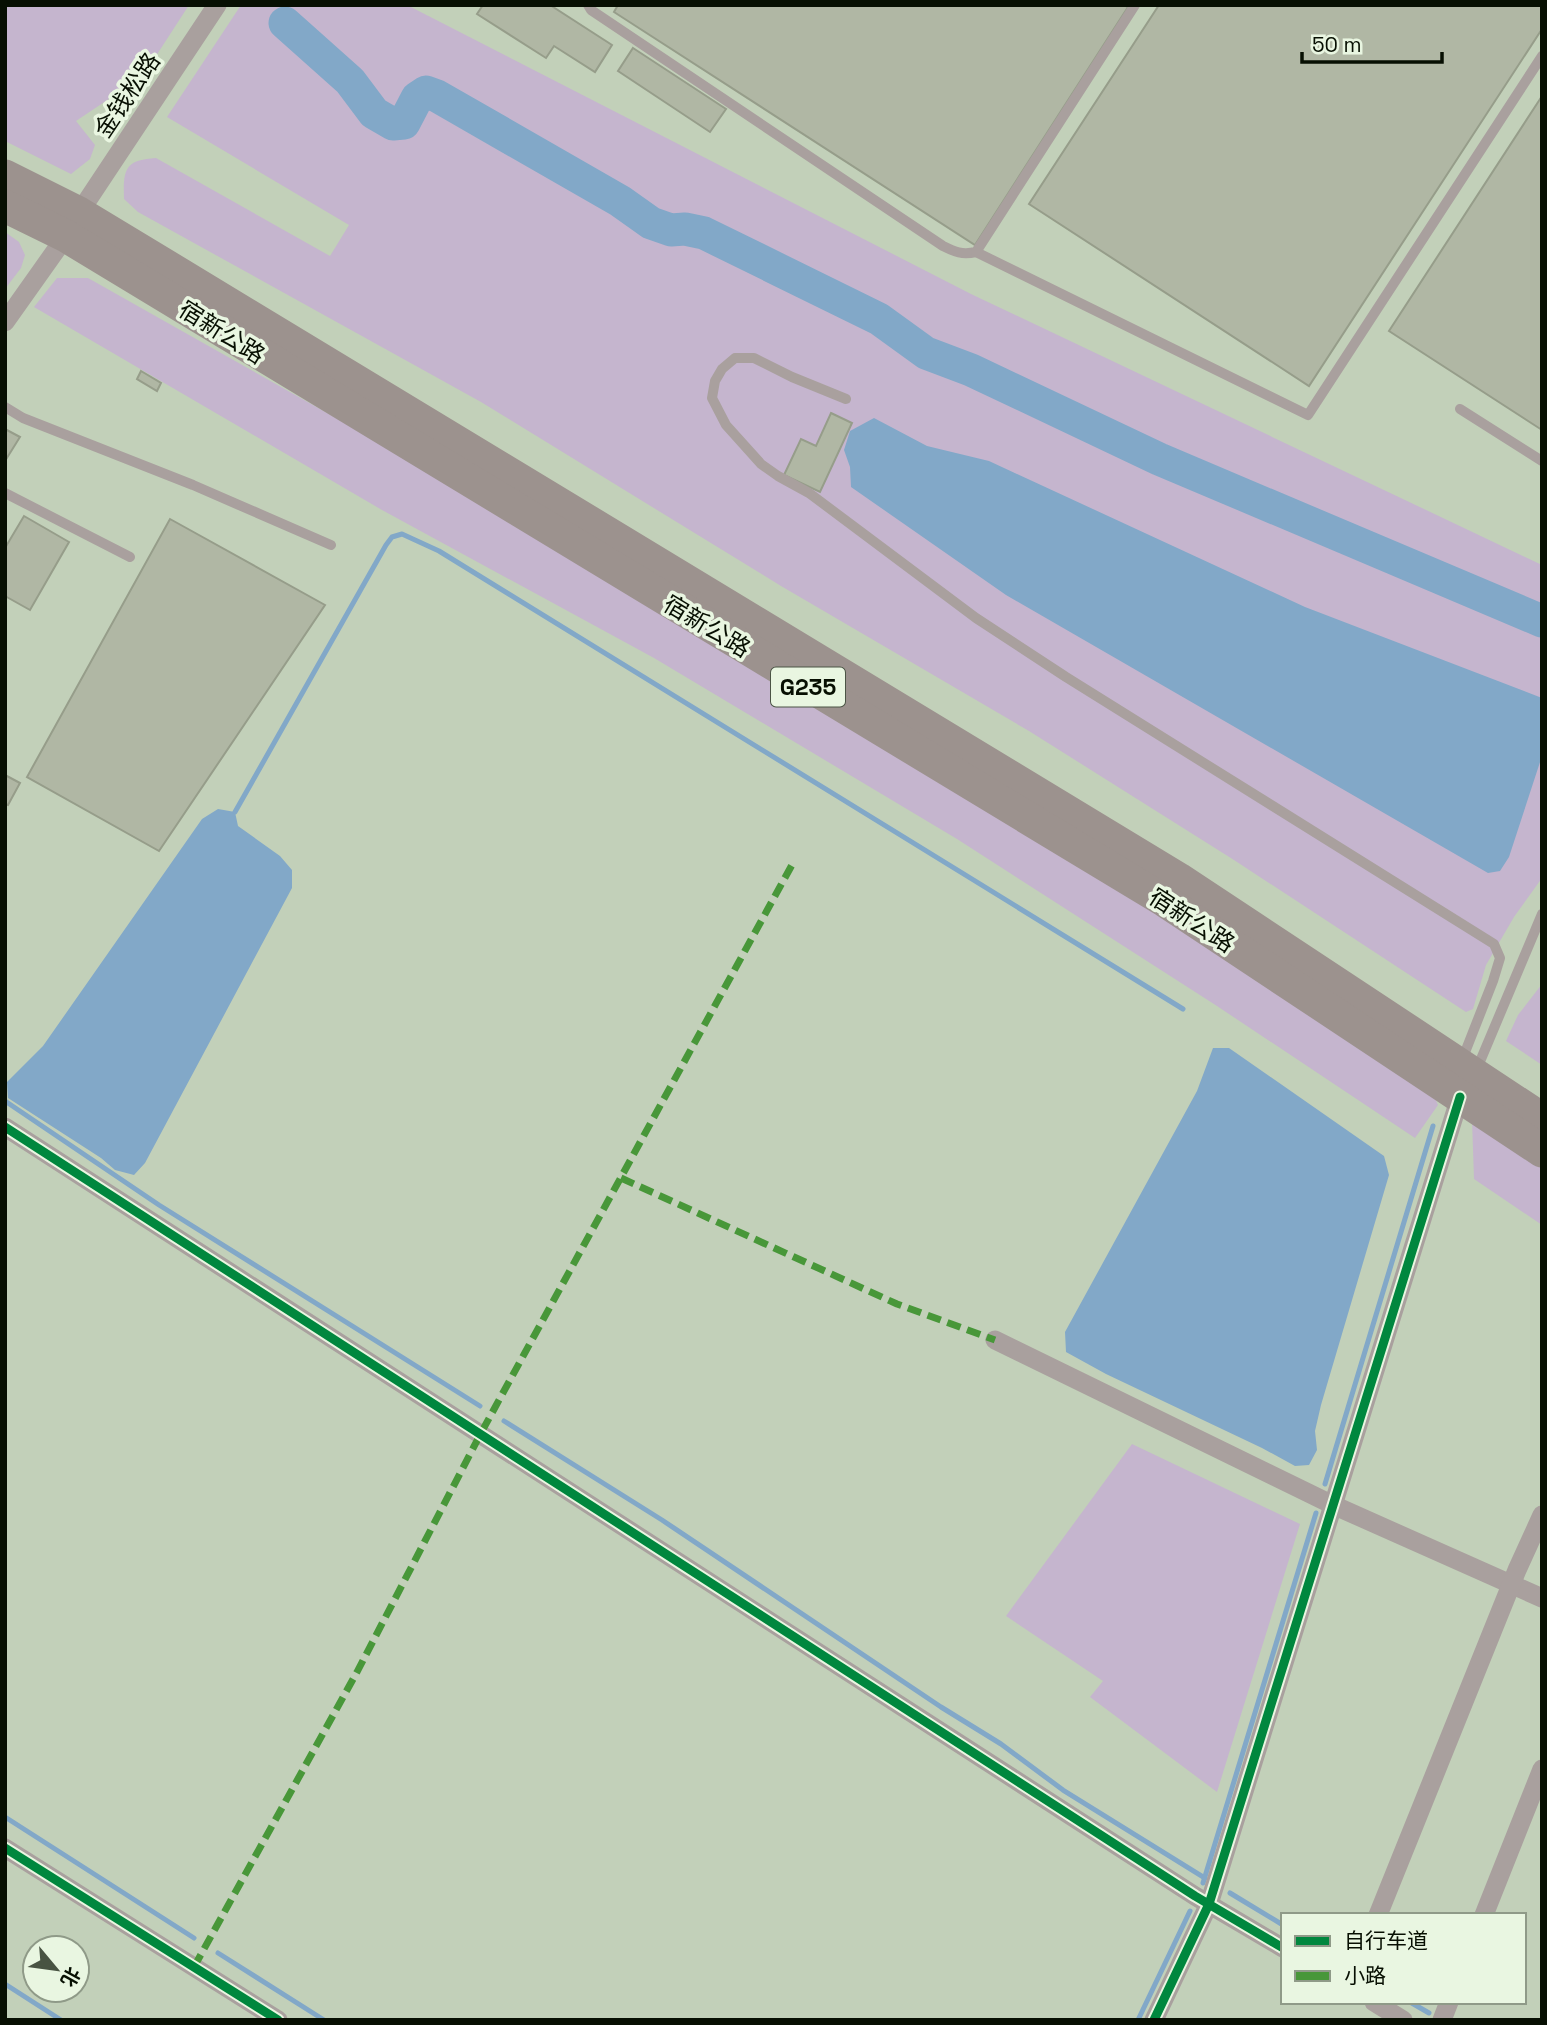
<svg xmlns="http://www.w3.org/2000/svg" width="1547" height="2025" font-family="'Space Grotesk','Noto Sans SC',sans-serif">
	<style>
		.green { fill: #c5b5ce }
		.water { fill: #82a8c8 }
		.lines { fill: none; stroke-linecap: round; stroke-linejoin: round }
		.stream { stroke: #82a8c8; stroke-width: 5 }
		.river { stroke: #82a8c8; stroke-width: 33 }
		.building { fill: #b0b7a4; stroke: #969d8a; stroke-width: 2 }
		.service { stroke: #a9a09e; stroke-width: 10 }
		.minor { stroke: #a9a09e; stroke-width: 19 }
		.trunk { stroke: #9c928e; stroke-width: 33 }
		.quiet { stroke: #489739; stroke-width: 7; stroke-dasharray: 14 7; stroke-linecap: butt }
		.cycleway-casing { stroke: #e9f6e1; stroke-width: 13 }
		.cycleway { stroke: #00873e; stroke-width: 9 }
		.labels { text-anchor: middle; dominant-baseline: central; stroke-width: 7; stroke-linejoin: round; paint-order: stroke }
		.shield { fill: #e9f6e1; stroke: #4b5445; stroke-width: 2 }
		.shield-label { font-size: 23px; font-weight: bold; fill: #070f02 }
		.street-label { font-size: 24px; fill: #070f02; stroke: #e9f6e1 }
	</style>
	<rect width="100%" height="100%" fill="#c2d0b9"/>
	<g class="green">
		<path d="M5,5H189L143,76L76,121L95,145L90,159L71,174L5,141Z"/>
		<path d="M241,5H407L971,294L1542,565V878L1514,917L1486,965L1473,1009L1466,1012L1234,860L1029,731L781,586L481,402L138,212L124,199C123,169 125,160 156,158L330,256L349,225L167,117Z"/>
		<path d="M5,232L19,242L25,255L21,268L5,289Z"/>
		<path d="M57,278H88L430,471L1161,912L1432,1091L1438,1105L1415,1138L1217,1006L957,839L654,658L382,510L34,307Z"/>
		<path d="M1542,984V1065L1506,1041L1518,1015Z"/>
		<path d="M1472,1120L1542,1166V1225L1474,1179Z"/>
		<path d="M1132,1444L1300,1524L1217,1792L1090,1697L1103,1681L1006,1616Z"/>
	</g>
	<g class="water">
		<path d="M874,418L927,446L989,461L1305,607L1542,698V756L1509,857L1500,871L1488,873L1006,595L851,487L850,467L844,450L850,431Z"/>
		<path d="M218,809L235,812L238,826L280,856L292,870V888L145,1163L134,1175L115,1170L101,1158L8,1098L7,1082L43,1046L202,819Z"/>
		<path d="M1213,1048H1229L1384,1156L1389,1175L1321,1405L1315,1431L1317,1450L1309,1465L1295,1466L1262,1448L1106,1374L1066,1352L1065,1332L1197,1091Z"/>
	</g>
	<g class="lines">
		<g class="stream">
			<path d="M235,812L386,545L392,537L402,534L439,551L1183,1009"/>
			<path d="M5,1101L159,1205L480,1406"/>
			<path d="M504,1421L662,1520L941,1707L1001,1744L1063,1790L1205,1878"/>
			<path d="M1325,1484L1433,1126"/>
			<path d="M5,1817L194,1938"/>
			<path d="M1203,1883L1316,1513"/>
			<path d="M1230,1893L1283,1925"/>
			<path d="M218,1953L324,2020"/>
			<path d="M5,1984L61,2020"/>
			<path d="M1410,2002L1429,2013"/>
			<path d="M1138,2020L1190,1911"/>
		</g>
		<path class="river" d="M285,23L350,81L374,113L393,124L404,123L417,98L426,92L437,96L620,201L651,223L671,230L685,229L704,233L879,319L926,353L971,370L1159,459L1542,621"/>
	</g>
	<g class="building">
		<path d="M483,5H550L612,45L595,72L554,46L546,58L477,14Z"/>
		<path d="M618,5H1124L1128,7L975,245L614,12Z"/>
		<path d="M1159,5H1542V29L1309,386L1029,204Z"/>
		<path d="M633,48L726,109L710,132L618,71Z"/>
		<path d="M1542,96V430L1389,331Z"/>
		<path d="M141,371L161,383L157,391L137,379Z"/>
		<path d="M831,413L852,423L820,492L784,475L801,439L816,446Z"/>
		<path d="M5,429L20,437L5,461Z"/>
		<path d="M24,516L69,542L30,610L5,596V548Z"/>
		<path d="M170,519L325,605L159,851L27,777Z"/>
		<path d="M5,775L20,783L8,805L5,804Z"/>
	</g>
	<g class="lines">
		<g class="service">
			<path d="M588,5L591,10L943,246C955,252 962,255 976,252L1135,5"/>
			<path d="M976,252L1308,415L1542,56"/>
			<path d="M846,399L792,377L754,358H735L722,369L715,381L712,398L726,425L761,464L778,476L809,493L976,618L1066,677L1494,944L1500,958L1493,981L1462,1060"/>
			<path d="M5,407L23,418L193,485L331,545"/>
			<path d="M1460,409L1542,461"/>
			<path d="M5,493L130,557"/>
			<path d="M1476,1071L1542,914"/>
		</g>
		<g class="minor">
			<path d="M79,213L217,5"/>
			<path d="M5,322L66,236"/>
			<path d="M5,1127L1195,1896L1283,1948"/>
			<path d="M995,1340L1333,1505L1542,1598"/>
			<path d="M5,1848L278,2020"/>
			<path d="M1378,1915L1517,1570L1542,1515"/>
			<path d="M1484,1915L1542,1769"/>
			<path d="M1374,2002L1403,2020"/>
			<path d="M1154,2020L1209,1904L1460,1097"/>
			<path d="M1442,2020L1449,2002"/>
		</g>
		<g class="trunk">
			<path d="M5,176L79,213L1179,879L1542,1119"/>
			<path d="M5,206L66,236L1165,901L1542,1151"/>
		</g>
		<g class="quiet">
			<path d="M621,1178L897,1304L995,1340"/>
			<path d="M194,1967L357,1672L481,1433L793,863"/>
		</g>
		<g class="cycleway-casing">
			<g id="cycleway">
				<path d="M5,1127L1195,1896L1283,1948"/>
				<path d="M5,1848L278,2020"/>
				<path d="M1154,2020L1209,1904L1460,1097"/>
			</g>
		</g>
		<use href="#cycleway" class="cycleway"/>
	</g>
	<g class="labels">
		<rect class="shield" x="771" y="667.5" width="74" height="39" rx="5"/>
		<g class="shield-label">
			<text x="808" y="687">G235</text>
		</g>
		<g class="street-label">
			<text transform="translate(127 95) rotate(-56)">金钱松路</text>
			<text transform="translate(222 332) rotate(32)">宿新公路</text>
			<text transform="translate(707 626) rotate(31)">宿新公路</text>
			<text transform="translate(1192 920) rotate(33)">宿新公路</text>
		</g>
	</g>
	<rect width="1547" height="2025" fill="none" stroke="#070f02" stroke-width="14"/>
	<rect x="1281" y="1913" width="245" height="91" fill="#e9f6e1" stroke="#8f9a88" stroke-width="2"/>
	<rect x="1295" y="1936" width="35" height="10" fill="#00873e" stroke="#8f9a88" stroke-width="2"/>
	<text x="1344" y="1948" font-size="21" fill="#070f02">自行车道</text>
	<rect x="1295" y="1971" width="35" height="10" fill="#489739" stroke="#8f9a88" stroke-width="2"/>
	<text x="1344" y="1983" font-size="21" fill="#070f02">小路</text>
	<g transform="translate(56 1969) rotate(119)"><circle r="33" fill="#e9f6e1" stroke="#8f9a88" stroke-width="2"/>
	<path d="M0-5L12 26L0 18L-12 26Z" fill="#485342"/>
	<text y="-10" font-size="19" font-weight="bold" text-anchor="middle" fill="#070f02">北</text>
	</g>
	<path d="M1302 52v10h140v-10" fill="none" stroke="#070f02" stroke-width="3.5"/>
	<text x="1312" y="52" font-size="21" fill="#070f02" stroke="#e9f6e1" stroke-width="5" paint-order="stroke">50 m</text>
</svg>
